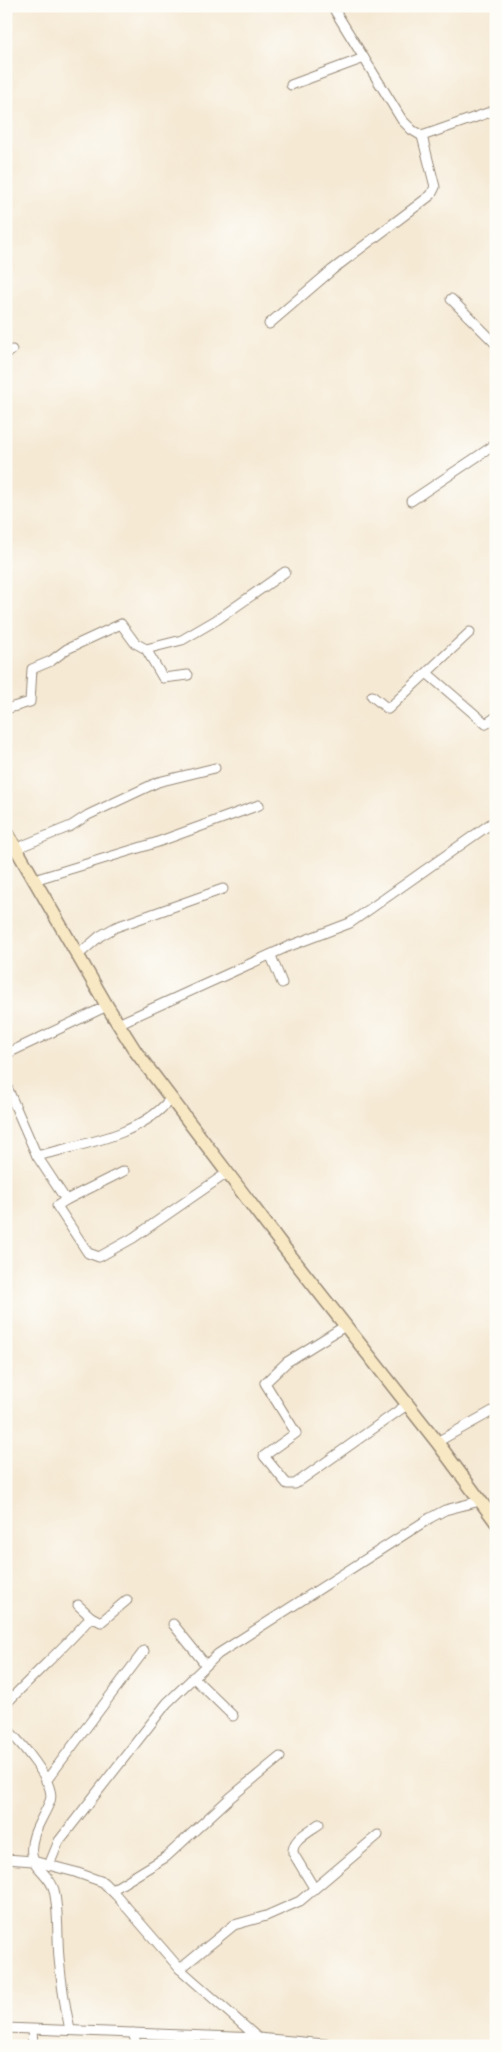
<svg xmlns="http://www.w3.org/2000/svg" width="502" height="2052" font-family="'EB Garamond',serif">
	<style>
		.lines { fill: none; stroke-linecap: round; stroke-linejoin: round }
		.street-casing { stroke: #988a79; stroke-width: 11 }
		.secondary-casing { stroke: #988a79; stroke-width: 15 }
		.street { stroke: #fff; stroke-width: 9 }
		.secondary { stroke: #f8e8c3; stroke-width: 12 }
	</style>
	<rect width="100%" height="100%" fill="#fdfcf7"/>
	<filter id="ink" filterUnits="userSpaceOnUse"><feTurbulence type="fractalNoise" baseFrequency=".02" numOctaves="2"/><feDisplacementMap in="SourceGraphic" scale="10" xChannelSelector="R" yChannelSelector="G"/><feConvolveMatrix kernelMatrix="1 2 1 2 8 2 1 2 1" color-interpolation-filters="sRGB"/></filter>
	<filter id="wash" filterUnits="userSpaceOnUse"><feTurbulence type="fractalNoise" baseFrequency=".0096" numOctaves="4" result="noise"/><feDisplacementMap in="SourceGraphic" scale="20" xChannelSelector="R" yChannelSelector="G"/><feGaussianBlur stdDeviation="1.12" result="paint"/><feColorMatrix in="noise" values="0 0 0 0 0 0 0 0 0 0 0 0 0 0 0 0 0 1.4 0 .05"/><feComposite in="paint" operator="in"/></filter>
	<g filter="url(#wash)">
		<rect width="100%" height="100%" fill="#f5e9d4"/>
	</g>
	<g filter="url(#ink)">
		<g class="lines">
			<g class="street-casing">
				<g id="street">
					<path d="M332,6L402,120L412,130L422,136L496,110"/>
					<path d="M291,85L364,58"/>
					<path d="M451,299L496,344"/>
					<path d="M269,324L332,270L431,195L435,187L422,136"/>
					<path d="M6,354L12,350"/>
					<path d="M411,501L496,444"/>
					<path d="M146,649L163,678L188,675"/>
					<path d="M428,674L486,724L496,717"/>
					<path d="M372,696L388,709L470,632"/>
					<path d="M6,709L30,702L32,669L51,661L67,649L121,624L135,643L146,649L182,640L218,619L285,572"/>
					<path d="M17,848L71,826L88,815L158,782L215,768"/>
					<path d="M34,880L155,843L259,805"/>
					<path d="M78,955L100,936L116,927L223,889"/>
					<path d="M271,956L282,983"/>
					<path d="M118,1024L287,947L350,923L496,820"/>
					<path d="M6,1054L107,1006"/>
					<path d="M6,1085L37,1156C81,1144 141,1136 170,1099"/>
					<path d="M37,1156L66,1200L124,1171"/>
					<path d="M66,1200L57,1206L88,1253L99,1257L133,1238L227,1173"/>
					<path d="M345,1326L287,1362L265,1383L296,1433L264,1456L287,1484H295L408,1404"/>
					<path d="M437,1442L496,1409"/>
					<path d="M78,1605L91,1617L101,1622L127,1600"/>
					<path d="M173,1624L206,1665"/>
					<path d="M193,1677L233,1716"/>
					<path d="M6,1704C34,1674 64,1648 91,1617"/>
					<path d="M6,1728C19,1741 57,1783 50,1801C43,1819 29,1835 32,1855C34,1868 50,1875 54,1890C59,1912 57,1935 59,1958C61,1982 65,2006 70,2030"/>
					<path d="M46,1781L144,1651"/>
					<path d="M6,1859L33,1861L75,1872L103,1882L116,1895L180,1969L258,2038"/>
					<path d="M49,1865L59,1841L167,1703L218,1654L430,1518L445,1510L480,1501"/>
					<path d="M314,1888L293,1853C292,1839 308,1832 319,1824"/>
					<path d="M112,1890L166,1857L231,1797L280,1757"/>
					<path d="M180,1969L234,1925L266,1916L300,1901L378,1835"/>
					<path d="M6,2028L258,2038L347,2046"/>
					<path d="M32,2030L33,2046"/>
					<path d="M133,2033L137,2046"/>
				</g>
			</g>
			<g class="secondary-casing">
				<path id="secondary" d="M6,831L107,1006L136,1052L282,1245L437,1442L496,1522"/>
			</g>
			<use href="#street" class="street"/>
			<use href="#secondary" class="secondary"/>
		</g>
	</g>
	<rect width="502" height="2052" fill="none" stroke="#fdfcf7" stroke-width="25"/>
</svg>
